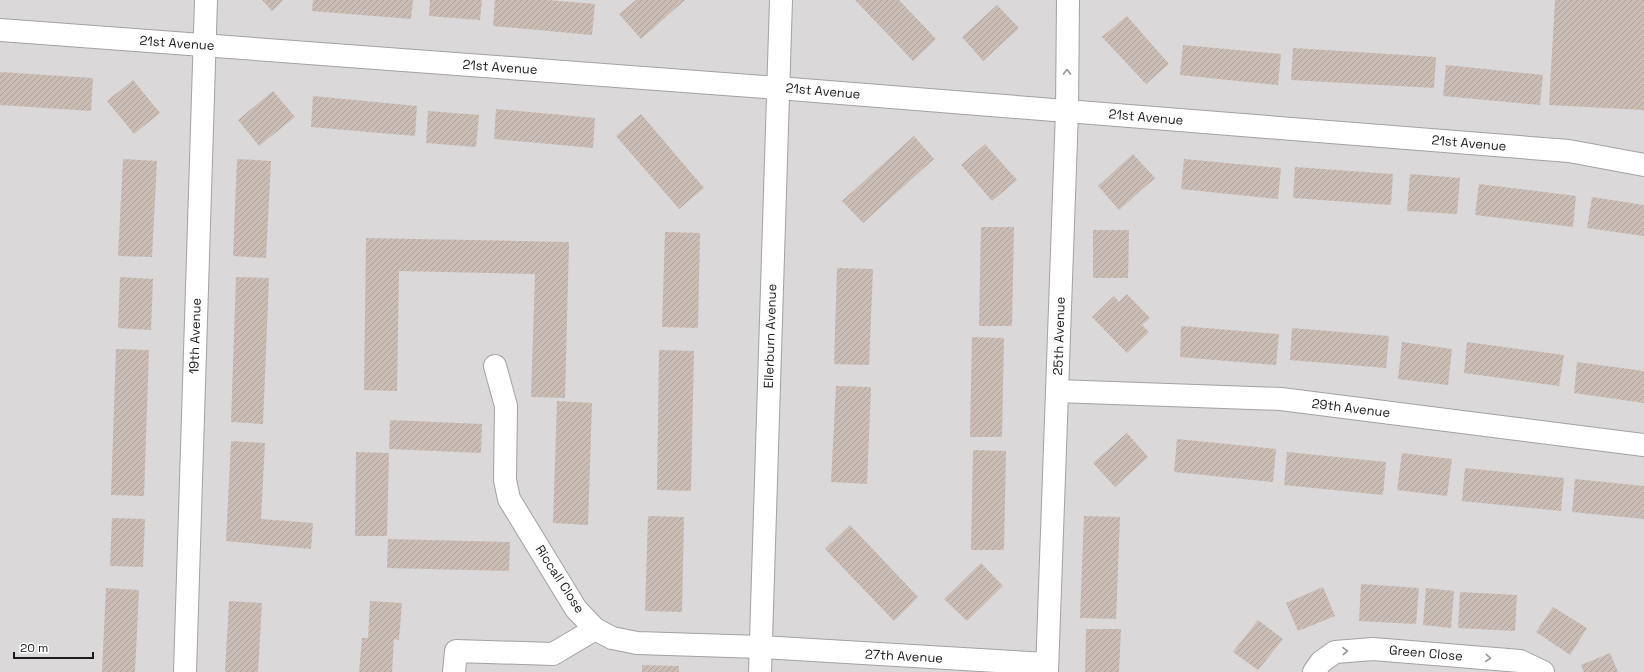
<svg xmlns="http://www.w3.org/2000/svg" width="1644" height="672" font-family="'Space Grotesk',sans-serif">
	<style>
		.residential { fill: #dad8d8 }
		.building { fill: url(#building-hatch) }
		.lines { fill: none; stroke-linecap: round; stroke-linejoin: round }
		.street-casing { stroke: #a2a2a2; stroke-width: 24 }
		.street { stroke: #fff; stroke-width: 22 }
		.oneway { stroke: #989898 }
		.labels { text-anchor: middle; dominant-baseline: central; stroke-width: 3; stroke-linejoin: round; paint-order: stroke }
		.street-label { font-size: 13px; fill: #1b1b1b; stroke: #fff }
	</style>
	<defs>
		<pattern id="building-hatch" width="6" height="6" patternUnits="userSpaceOnUse"><rect width="6" height="6" fill="#cabdb6"/><path d="M-1 1l2-2M0 6l6-6M5 7l2-2" fill="none" stroke="#ada29c"/></pattern>
	</defs>
	<rect width="100%" height="100%" fill="#eee8e0"/>
	<rect class="residential" x="0" y="0" width="1644" height="672"/>
	<g class="building">
		<path d="M262,0H283L272,11Z"/>
		<path d="M313,0H413L411,19L312,11Z"/>
		<path d="M430,0H482L480,20L429,16Z"/>
		<path d="M495,0H547L595,4L592,35L493,26Z"/>
		<path d="M636,0H685L641,39L619,14Z"/>
		<path d="M855,0H899L936,39L913,61Z"/>
		<path d="M1555,0H1644V110L1549,105Z"/>
		<path d="M997,5L1019,28L983,61L962,37Z"/>
		<path d="M1127,16L1169,64L1146,84L1102,37Z"/>
		<path d="M1183,45L1281,54L1278,85L1180,75Z"/>
		<path d="M1293,48L1436,57L1434,88L1291,80Z"/>
		<path d="M1446,65L1543,75L1540,105L1443,96Z"/>
		<path d="M0,72L93,78L91,111L0,105Z"/>
		<path d="M133,80L160,113L134,134L107,101Z"/>
		<path d="M273,91L295,117L259,146L238,120Z"/>
		<path d="M313,96L417,106L415,136L311,127Z"/>
		<path d="M496,109L595,118L593,148L494,139Z"/>
		<path d="M428,111L479,115L476,147L426,143Z"/>
		<path d="M641,114L704,188L679,209L616,136Z"/>
		<path d="M914,136L934,159L863,223L842,201Z"/>
		<path d="M985,144L1017,180L992,201L961,165Z"/>
		<path d="M1133,154L1155,178L1119,210L1098,186Z"/>
		<path d="M123,159L157,161L152,257L118,256Z"/>
		<path d="M237,159L271,161L266,258L233,256Z"/>
		<path d="M1184,159L1281,168L1278,199L1181,189Z"/>
		<path d="M1295,167L1393,174L1391,205L1293,198Z"/>
		<path d="M1410,174L1460,178L1457,214L1407,211Z"/>
		<path d="M1479,184L1576,196L1573,227L1475,215Z"/>
		<path d="M1592,197L1644,205V236L1587,228Z"/>
		<path d="M981,227H1014L1012,326H979Z"/>
		<path d="M1093,230H1129L1128,278H1093Z"/>
		<path d="M665,232L700,233L698,328L662,327Z"/>
		<path d="M366,238L569,242L565,398L531,397L535,274L399,271L397,391L364,390Z"/>
		<path d="M837,268L873,269L869,365L834,364Z"/>
		<path d="M120,277L153,279L151,330L118,328Z"/>
		<path d="M236,277L269,278L263,424L231,422Z"/>
		<path d="M1127,294L1150,318L1142,325L1149,332L1127,353L1092,317L1114,296L1119,302Z"/>
		<path d="M1181,326L1279,334L1276,365L1180,357Z"/>
		<path d="M1292,328L1389,336L1386,368L1290,360Z"/>
		<path d="M972,337L1004,338L1002,437H970Z"/>
		<path d="M1402,342L1452,349L1448,385L1398,379Z"/>
		<path d="M1467,342L1564,355L1559,386L1464,373Z"/>
		<path d="M116,349L149,350L144,496L111,495Z"/>
		<path d="M659,350L694,351L691,491L657,490Z"/>
		<path d="M1577,362L1644,371V403L1574,393Z"/>
		<path d="M836,386L871,387L867,484L831,482Z"/>
		<path d="M557,401L592,403L588,525L553,523Z"/>
		<path d="M390,420L482,424L481,453L389,449Z"/>
		<path d="M1127,433L1148,457L1115,487L1093,463Z"/>
		<path d="M1177,439L1276,449L1273,482L1174,472Z"/>
		<path d="M231,441L265,443L261,519L313,523L311,549L226,541Z"/>
		<path d="M973,450L1006,451L1004,550H971Z"/>
		<path d="M356,452L389,453L387,536H355Z"/>
		<path d="M1287,452L1386,462L1383,495L1284,485Z"/>
		<path d="M1402,453L1452,459L1447,496L1397,490Z"/>
		<path d="M1465,468L1564,478L1561,511L1462,501Z"/>
		<path d="M1575,479L1644,486V519L1572,512Z"/>
		<path d="M648,516L684,517L682,612L645,611Z"/>
		<path d="M1084,516L1120,517L1116,619L1080,618Z"/>
		<path d="M112,518L145,519L143,567L110,566Z"/>
		<path d="M850,525L918,597L894,621L825,549Z"/>
		<path d="M388,539L510,542L509,571L387,568Z"/>
		<path d="M981,563L1003,586L967,621L944,599Z"/>
		<path d="M1361,584L1419,588L1416,624L1359,621Z"/>
		<path d="M1323,587L1335,616L1298,631L1286,603Z"/>
		<path d="M106,588L139,590L135,672H102Z"/>
		<path d="M1426,588L1454,591L1451,628L1423,625Z"/>
		<path d="M1460,592L1517,595L1515,631L1458,628Z"/>
		<path d="M229,601L262,603L258,672H225Z"/>
		<path d="M370,601L402,603L399,640L394,639L392,672H359L362,638H368Z"/>
		<path d="M1553,607L1587,628L1570,655L1536,632Z"/>
		<path d="M1258,620L1283,639L1258,670L1233,652Z"/>
		<path d="M1086,629H1121L1119,672H1085Z"/>
		<path d="M1610,653L1618,672H1584L1581,665Z"/>
		<path d="M642,665L679,666V672H642Z"/>
	</g>
	<g class="lines">
		<g class="street-casing">
			<g id="street">
				<path d="M0,30L778,88L1569,151L1644,165"/>
				<path d="M495,366L506,406L505,480L509,499L576,609L595,629L612,638L637,643L761,647L1047,664"/>
				<path d="M1057,391L1281,399L1644,445"/>
				<path d="M185,672L206,0"/>
				<path d="M454,672L456,651L553,654L595,629"/>
				<path d="M760,672L781,0"/>
				<path d="M1047,672L1067,111L1068,0"/>
				<path d="M1314,672L1321,662L1335,652L1373,649L1520,661L1543,672"/>
			</g>
		</g>
		<use href="#street" class="street"/>
	</g>
	<defs><path id="oneway-chevron" d="M-2-3.5L2.5 0L-2 3.5" fill="none" stroke-width="1.6" stroke-linecap="round" stroke-linejoin="round"/></defs>
	<g class="oneway">
		<use href="#oneway-chevron" transform="translate(1067 72) rotate(-89)"/>
		<use href="#oneway-chevron" transform="translate(1345 651) rotate(-4)"/>
		<use href="#oneway-chevron" transform="translate(1488 658) rotate(5)"/>
	</g>
	<g class="labels">
		<g class="street-label">
			<text transform="translate(177 43) rotate(4)">21st Avenue</text>
			<text transform="translate(500 67) rotate(4)">21st Avenue</text>
			<text transform="translate(823 91) rotate(5)">21st Avenue</text>
			<text transform="translate(1146 117) rotate(5)">21st Avenue</text>
			<text transform="translate(1469 143) rotate(5)">21st Avenue</text>
			<text transform="translate(195 336) rotate(-88)">19th Avenue</text>
			<text transform="translate(770 336) rotate(-88)">Ellerburn Avenue</text>
			<text transform="translate(1059 336) rotate(-88)">25th Avenue</text>
			<text transform="translate(1351 408) rotate(7)">29th Avenue</text>
			<text transform="translate(560 579) rotate(57)">Riccall Close</text>
			<text transform="translate(1426 653) rotate(5)">Green Close</text>
			<text transform="translate(904 656) rotate(3)">27th Avenue</text>
		</g>
	</g>
	<path d="M14 652v6h79v-6" fill="none" stroke="#1b1b1b" stroke-width="2"/>
	<text x="20" y="652" font-size="12" fill="#1b1b1b" stroke="#ffffff" stroke-width="3" paint-order="stroke">20 m</text>
</svg>
